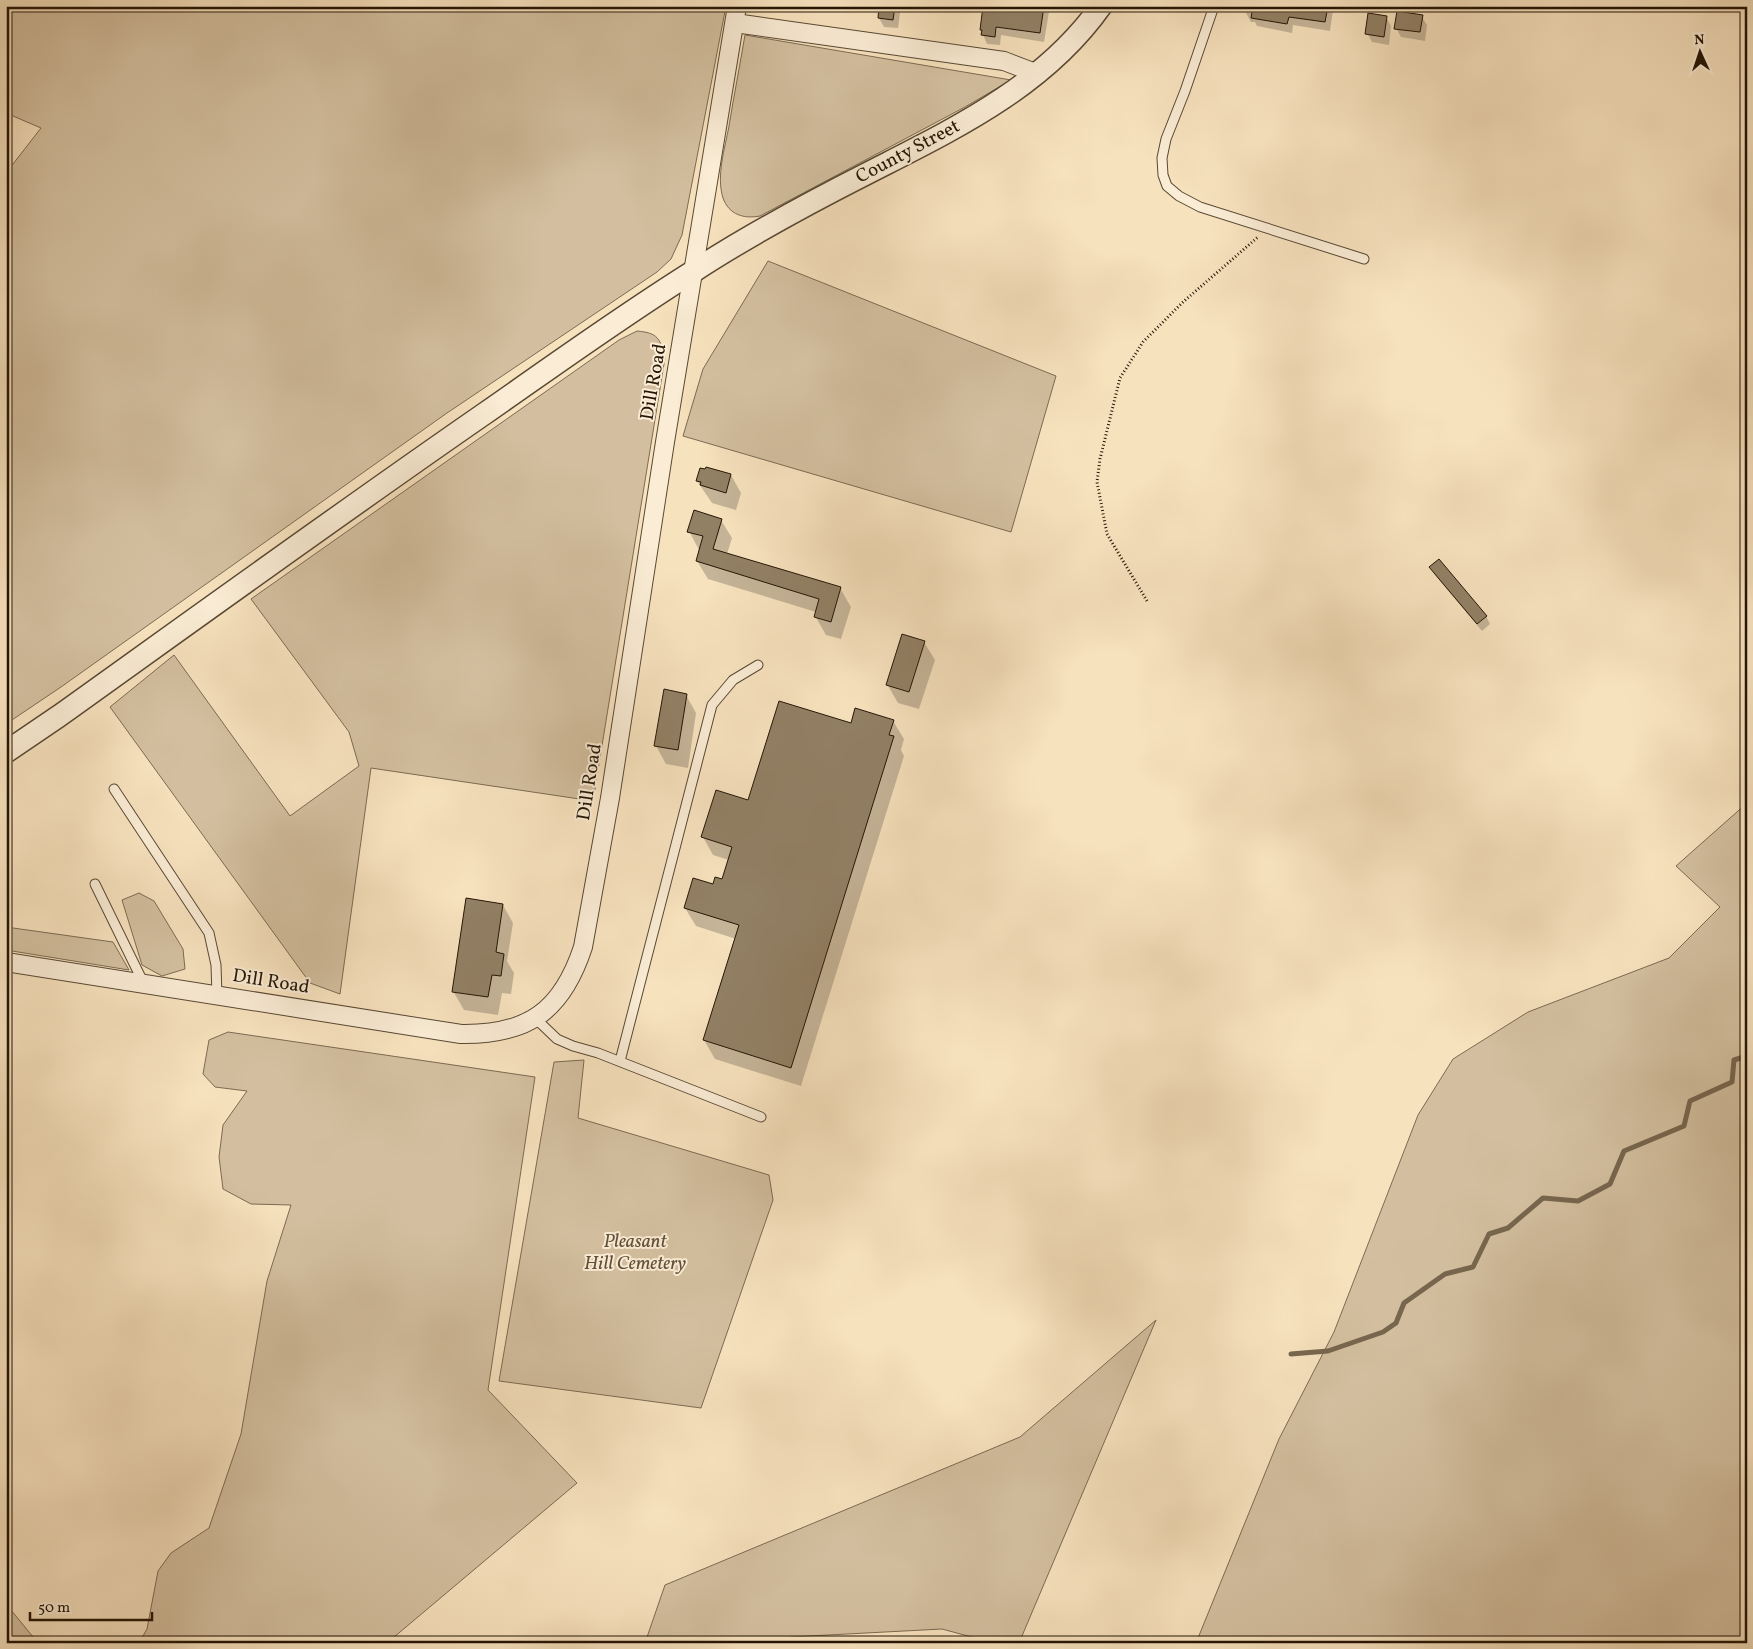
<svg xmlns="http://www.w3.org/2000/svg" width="1753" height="1649" font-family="Vollkorn,serif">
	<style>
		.green { fill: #d3bf9f; stroke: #7c6a52 }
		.shadow { fill: #0003 }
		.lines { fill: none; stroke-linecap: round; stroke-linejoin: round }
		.stream { stroke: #77664e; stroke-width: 5 }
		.building { fill: #928065; stroke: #241505 }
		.service-casing { stroke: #594833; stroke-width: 11 }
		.minor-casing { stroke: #594833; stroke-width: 20 }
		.tertiary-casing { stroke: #594833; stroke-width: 24 }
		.path { stroke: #241505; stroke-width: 3; stroke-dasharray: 1 2.5; stroke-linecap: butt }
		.service { stroke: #faecd5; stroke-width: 9 }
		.minor { stroke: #faecd5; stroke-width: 18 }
		.tertiary { stroke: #faecd5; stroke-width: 21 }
		.labels { text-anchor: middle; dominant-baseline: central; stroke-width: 4; stroke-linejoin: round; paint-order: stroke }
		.street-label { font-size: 19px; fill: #241505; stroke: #faecd5 }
		.park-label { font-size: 19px; font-style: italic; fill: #61503b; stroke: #faecd5 }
	</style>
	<rect width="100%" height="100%" fill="#f7e2be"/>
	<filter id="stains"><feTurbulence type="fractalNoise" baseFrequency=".004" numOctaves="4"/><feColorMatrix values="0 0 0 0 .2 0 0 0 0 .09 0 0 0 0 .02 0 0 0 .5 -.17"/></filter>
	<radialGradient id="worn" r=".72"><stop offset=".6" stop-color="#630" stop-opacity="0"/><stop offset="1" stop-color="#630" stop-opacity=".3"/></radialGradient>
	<g class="green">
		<path d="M6,6H726L682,235L671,259L657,272L447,413L61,687L6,724V173L41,128L6,113Z"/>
		<path d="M745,35L1011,80L965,107L760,216C744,219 729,215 723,198C716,176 725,148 729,126C734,95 740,65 745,35Z"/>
		<path d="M768,261L1056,376L1011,532L683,436L703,369Z"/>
		<path d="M637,331C658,333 660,338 665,358L593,801L371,768L340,994L310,983L110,707L174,655L290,816L359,766L349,732L251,599L619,340Z"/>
		<path d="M1747,803V1643H1196L1279,1439L1334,1332L1418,1115L1453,1059L1528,1012L1669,958L1720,907L1676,866Z"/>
		<path d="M139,893L154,901L183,949L185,969L162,976L142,965L122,900Z"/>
		<path d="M6,927L113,942L129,970L6,950Z"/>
		<path d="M228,1032L535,1077L488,1390L577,1483L387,1643H139L147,1629L158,1571L171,1553L209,1528L241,1434L267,1281L291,1205L251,1204L223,1189L219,1157L223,1125L247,1091L215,1087L203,1074L209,1040Z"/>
		<path d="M584,1060L578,1118L769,1175L773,1200L701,1408L499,1381L554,1062Z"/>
		<path d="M1156,1320L1019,1643H994L942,1629L790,1637L788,1643H645L665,1585L1020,1437Z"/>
		<path d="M6,1604L38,1643H6Z"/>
	</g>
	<g class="shadow">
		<path d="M879,6H901L898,28L884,27L879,18Z"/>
		<path d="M1024,6H1050L1044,42L1001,35L1000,45L987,44L981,30Z"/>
		<path d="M1248,6H1331L1333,10L1330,31L1293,25L1292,33L1257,26L1255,22H1251L1246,13Z"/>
		<path d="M1386,17L1391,26L1389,45L1372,42L1367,33Z"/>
		<path d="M1422,17L1427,25L1425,41L1401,37L1396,28Z"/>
		<path d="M731,475L741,493L736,510L712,503L697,481Z"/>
		<path d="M721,520L732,538L727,554L840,588L851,607L841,639L826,635L815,616L816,612L708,579L697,561L699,550L689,531Z"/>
		<path d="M1430,567L1486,616L1490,624L1482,631L1435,575Z"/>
		<path d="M924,642L935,660L919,709L898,703L887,684Z"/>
		<path d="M686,695L696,713L688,768L666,764L656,746Z"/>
		<path d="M893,721L904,739L901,750L904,756L801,1086L715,1059L704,1040L736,939L696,926L685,908L714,885L723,881L729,860L713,855L703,837L852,725Z"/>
		<path d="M503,905L513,923L507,961L514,973L511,994L502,993L498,1015L464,1010L453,991Z"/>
	</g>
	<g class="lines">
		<path class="stream" d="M1291,1354L1328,1351L1383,1332L1396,1323L1404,1303L1445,1274L1473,1267L1489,1234L1508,1228L1543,1198L1578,1201L1610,1184L1624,1151L1684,1126L1690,1101L1732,1082L1734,1060L1747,1056"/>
	</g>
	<g class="building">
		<path d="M879,6H895L893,20L878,18Z"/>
		<path d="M983,6H1044L1040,33L996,27L995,37L981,35L982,30H980Z"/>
		<path d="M1253,6H1328L1325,22L1289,17L1287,24L1251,18Z"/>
		<path d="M1397,11L1423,15L1420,32L1394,29Z"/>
		<path d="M1368,13L1387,16L1384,37L1365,34Z"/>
		<path d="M706,467L731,474L726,493L700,485L701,482L696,481L700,468L705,469Z"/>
		<path d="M694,510L722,519L713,549L841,587L831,622L814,617L819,599L696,561L703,536L687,532Z"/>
		<path d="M1439,559L1487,616L1477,624L1429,567Z"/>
		<path d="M902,634L925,641L909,692L886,685Z"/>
		<path d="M664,689L687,694L678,750L654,746Z"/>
		<path d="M779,701L851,723L855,708L894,720L889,735L894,736L791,1068L703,1040L739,925L684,908L693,878L713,884L715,877L722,879L732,847L701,837L716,790L748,800Z"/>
		<path d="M466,898L503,904L496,952L504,954L501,976L492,975L488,997L452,992Z"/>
	</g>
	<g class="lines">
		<g class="service-casing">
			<g id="service">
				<path d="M1214,6L1185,91L1166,139L1162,158L1163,175L1167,186L1179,196L1200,207L1364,259"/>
				<path d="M114,789L209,933L216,965L217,996"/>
				<path d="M95,884L144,984"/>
				<path d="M535,1018L557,1039L573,1046L598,1053L761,1117"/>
				<path d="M620,1061L712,705L733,680L758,665"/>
			</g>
		</g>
		<g class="minor-casing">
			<g id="minor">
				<path d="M735,23L1004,61L1038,74"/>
				<path d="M6,962L461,1034C528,1035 562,1011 583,947L610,798L665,442L737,6"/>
			</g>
		</g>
		<g class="tertiary-casing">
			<path id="tertiary" d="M6,752L59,716C200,615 341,513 484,414C553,366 622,316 694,271C749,235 807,204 866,174C952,130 1043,88 1101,6"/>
		</g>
		<path class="path" d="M1147,601L1107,534L1097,482L1100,459L1120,378L1143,342L1183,302L1258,237"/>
		<use href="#service" class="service"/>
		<use href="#minor" class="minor"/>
		<use href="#tertiary" class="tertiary"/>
	</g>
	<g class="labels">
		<g class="street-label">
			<text transform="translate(908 152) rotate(-28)">County Street</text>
			<text transform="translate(654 382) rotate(-80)">Dill Road</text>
			<text transform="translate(590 782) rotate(-81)">Dill Road</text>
			<text transform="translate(271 982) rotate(9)">Dill Road</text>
		</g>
		<g class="park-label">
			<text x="635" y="1242">Pleasant<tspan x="635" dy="22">Hill Cemetery</tspan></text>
		</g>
	</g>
	<rect width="1753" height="1649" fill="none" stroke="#f7e2be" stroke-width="25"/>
	<rect x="8" y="8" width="1738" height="1634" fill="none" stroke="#241505" stroke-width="2.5"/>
	<rect x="12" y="12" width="1728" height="1624" fill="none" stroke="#241505"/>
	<g transform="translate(1700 52) rotate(357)" stroke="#faecd5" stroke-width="4" paint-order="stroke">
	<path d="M0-4L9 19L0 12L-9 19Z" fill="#241505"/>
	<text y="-8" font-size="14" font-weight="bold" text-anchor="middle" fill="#241505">N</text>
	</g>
	<path d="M30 1612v8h122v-8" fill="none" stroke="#241505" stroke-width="2.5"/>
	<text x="38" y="1612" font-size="15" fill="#241505" stroke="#faecd5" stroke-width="4" paint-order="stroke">50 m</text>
	<rect width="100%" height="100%" filter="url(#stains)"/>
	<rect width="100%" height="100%" fill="url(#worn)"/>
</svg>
